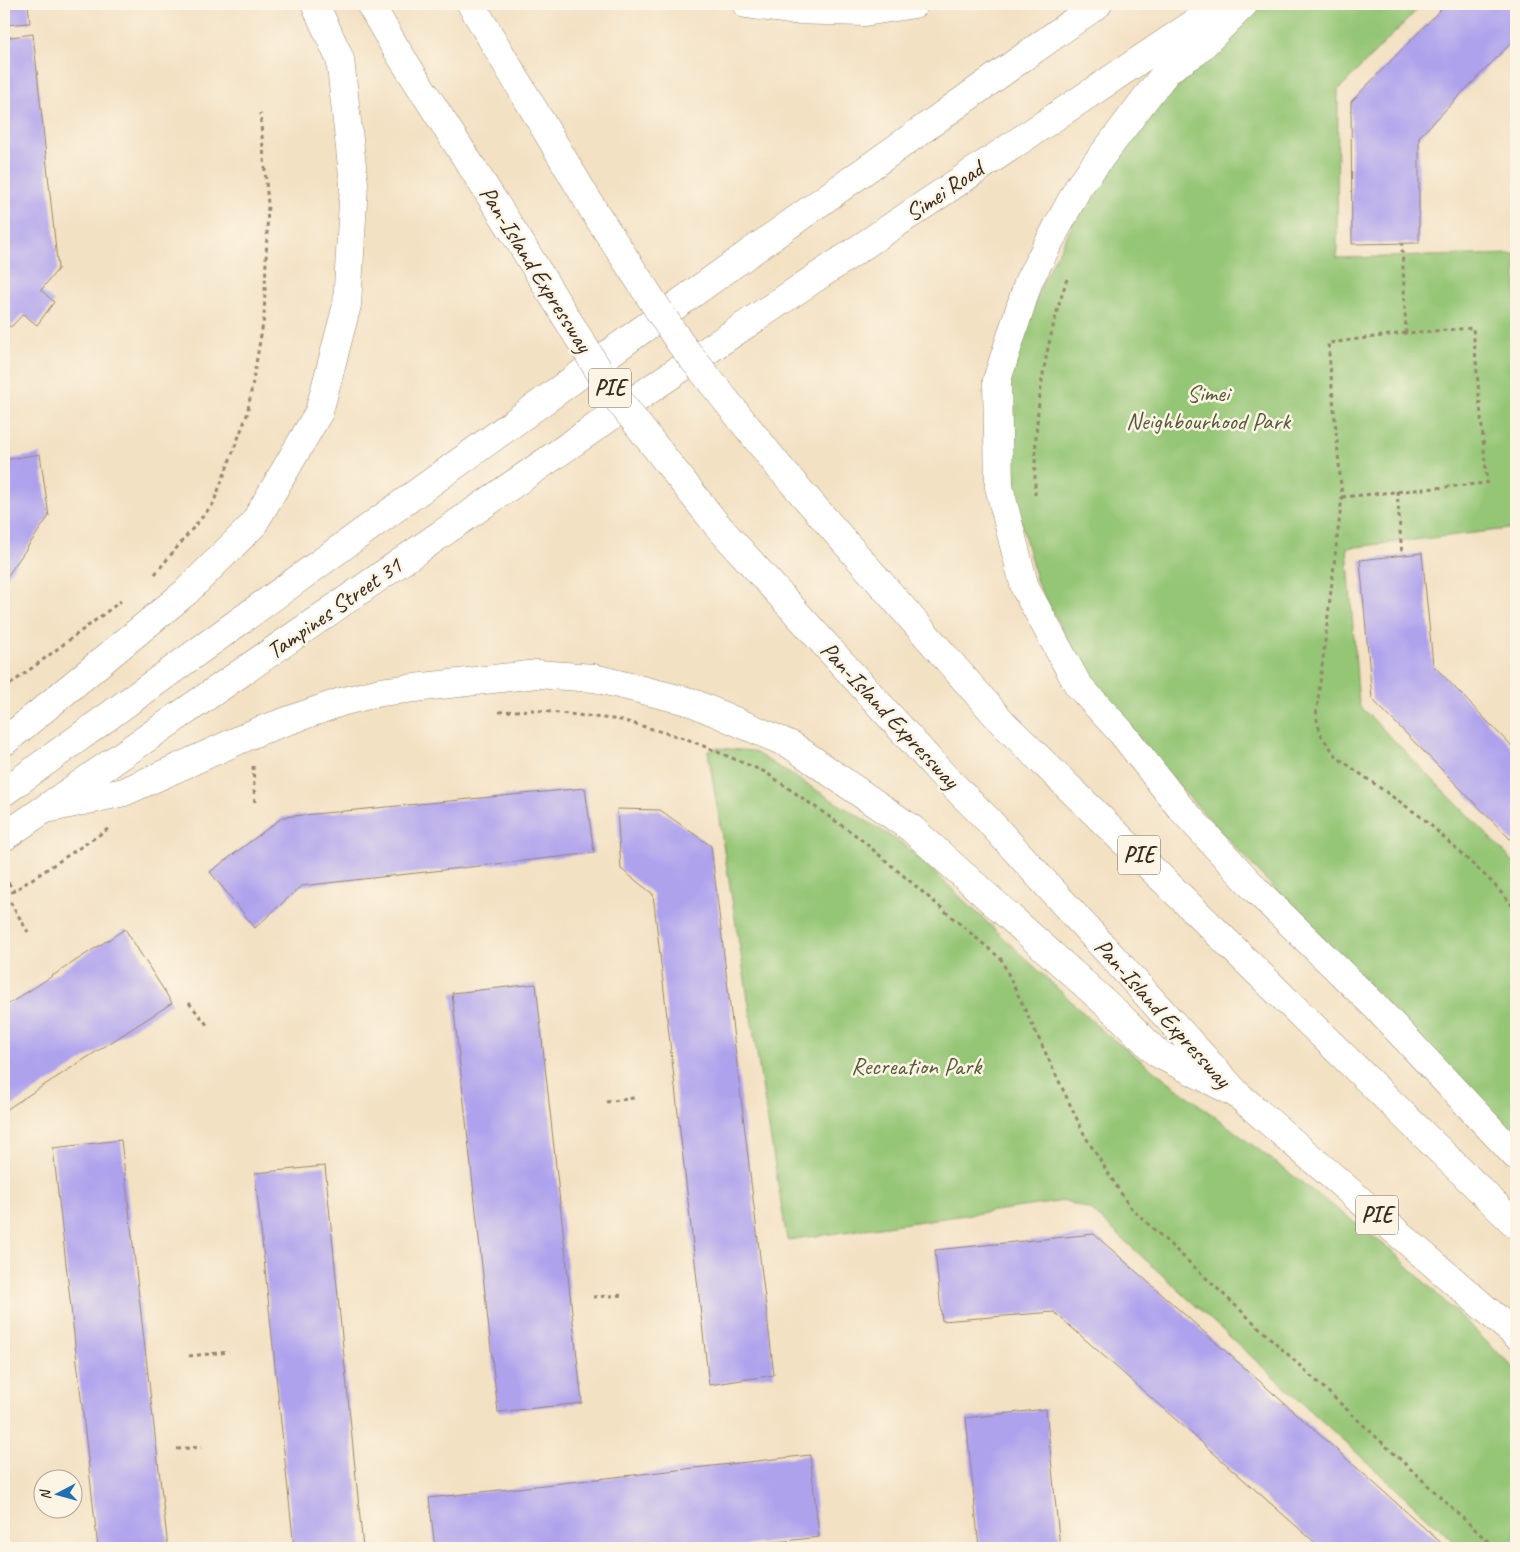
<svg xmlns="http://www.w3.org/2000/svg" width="1520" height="1552" font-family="Caveat,sans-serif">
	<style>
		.green { fill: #95c676; stroke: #68784a }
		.building { fill: #aea2ed }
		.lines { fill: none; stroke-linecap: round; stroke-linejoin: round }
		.major-casing { stroke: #978670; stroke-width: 29 }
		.highway-casing { stroke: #978670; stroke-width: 29 }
		.path { stroke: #978670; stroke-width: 3; stroke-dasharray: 4 4; stroke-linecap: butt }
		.major { stroke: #fff; stroke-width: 28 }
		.highway { stroke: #fff; stroke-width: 28 }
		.highway-bridge-casing { stroke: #978670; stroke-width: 29; stroke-linecap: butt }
		.highway-bridge { stroke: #fff; stroke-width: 28 }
		.labels { text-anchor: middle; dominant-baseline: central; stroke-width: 5; stroke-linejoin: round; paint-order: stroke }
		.shield { fill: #fcf5e5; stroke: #75675a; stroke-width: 1 }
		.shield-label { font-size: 22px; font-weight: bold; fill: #3b2a1e }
		.street-label { font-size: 24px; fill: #3b2a1e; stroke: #fcf5e5 }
		.park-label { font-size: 24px; fill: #565938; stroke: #fcf5e5 }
	</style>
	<rect width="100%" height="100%" fill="#fcf5e5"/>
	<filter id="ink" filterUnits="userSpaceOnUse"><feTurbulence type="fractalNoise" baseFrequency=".02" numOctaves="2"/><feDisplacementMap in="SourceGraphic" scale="10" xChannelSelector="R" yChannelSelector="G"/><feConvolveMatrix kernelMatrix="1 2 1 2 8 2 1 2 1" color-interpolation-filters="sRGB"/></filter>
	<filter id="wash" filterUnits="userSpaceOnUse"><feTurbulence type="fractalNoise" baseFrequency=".0096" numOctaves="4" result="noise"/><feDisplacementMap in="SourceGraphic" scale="20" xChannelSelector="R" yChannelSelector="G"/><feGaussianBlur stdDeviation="1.12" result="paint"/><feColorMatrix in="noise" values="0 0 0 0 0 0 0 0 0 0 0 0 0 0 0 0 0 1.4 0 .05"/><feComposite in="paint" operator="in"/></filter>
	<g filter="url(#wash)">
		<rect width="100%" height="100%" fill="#f3e1c3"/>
		<g class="green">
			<path d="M1262,4H1423L1338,90L1337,258L1516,254V528L1347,548L1359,705L1516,864V1136L1266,880L1187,795L1089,680L1037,583L1012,486L1010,380L1041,284L1091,191L1159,105Z"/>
			<path d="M718,748L753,751L905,845L1106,1034L1391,1250L1516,1370V1548H1461L1091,1210L1065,1201L787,1240L708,751Z"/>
		</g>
		<g id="blocks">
			<g class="building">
				<path d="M4,4H28L30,23L4,25Z"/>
				<path d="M1446,4H1516V38L1419,137V243L1352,244L1351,102Z"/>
				<path d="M33,34L58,269L41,290L54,302L37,325L23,314L12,326L4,327V38Z"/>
				<path d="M40,454L49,516L4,581V460Z"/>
				<path d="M1422,553L1433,665L1516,751V845L1372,699L1360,560Z"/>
				<path d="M585,788L594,853L301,886L255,928L210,872L283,817Z"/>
				<path d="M617,809L660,810L711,846L774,1375L709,1385L653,894L621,869Z"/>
				<path d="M125,929L172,1003L4,1111V1007Z"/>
				<path d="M536,984L582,1403L498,1412L452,993Z"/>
				<path d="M121,1140L168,1548H98L53,1148Z"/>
				<path d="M325,1166L363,1548H294L255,1173Z"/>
				<path d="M1094,1234L1447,1548H1321L1054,1312L942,1321L935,1250Z"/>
				<path d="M1046,1409L1060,1548H979L966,1418Z"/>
				<path d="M810,1455L819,1537L725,1548H435L429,1498Z"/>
			</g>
		</g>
	</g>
	<g filter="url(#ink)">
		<use href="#blocks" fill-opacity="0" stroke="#978670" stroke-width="1"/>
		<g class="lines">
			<g class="major-casing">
				<g id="major">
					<path d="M4,792L636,334L1098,4"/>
					<path d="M4,837L665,379L1223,4"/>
				</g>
			</g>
			<g class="highway-casing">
				<g id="highway">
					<path d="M370,4L395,47L518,239"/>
					<path d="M471,4L594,211"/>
					<path d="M746,4L789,10L865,12L914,4"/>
					<path d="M1244,4L1196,52L1169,69L1148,95L1079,186L1029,280L997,380L999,487L1025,588L1078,685L1122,733L1179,806L1256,890L1375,1006L1516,1156"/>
					<path d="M780,468L1003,723L1516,1225"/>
					<path d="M717,525L942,774L989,821L1237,1094L1516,1335"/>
					<path d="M4,742L186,592L253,525L319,412L347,305L354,184L340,59L315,4"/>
					<path d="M46,809L124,792L259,731L341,702L380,692L537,674L594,678L691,702L791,745L912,829L1120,1016L1157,1053L1237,1094"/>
				</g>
			</g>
			<g class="path">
				<path d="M1406,333L1328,343L1342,497L1316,717L1322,737L1338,758L1424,819L1492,882L1516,910"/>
				<path d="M1397,491L1402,555"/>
				<path d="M1035,495C1035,475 1035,456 1036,437C1039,383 1050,330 1067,279"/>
				<path d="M1342,497L1487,483L1473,328L1406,333L1402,244"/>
				<path d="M155,574L213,504L247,415L264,318L268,204L260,113"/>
				<path d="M4,689L121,601"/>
				<path d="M499,712L533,710L621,720L687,739L765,772L857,836L1001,959L1085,1136L1129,1206L1495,1548"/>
				<path d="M253,766L255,806"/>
				<path d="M4,876L14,891"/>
				<path d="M6,895L28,932"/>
				<path d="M4,896L14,891L108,829"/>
				<path d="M189,1003L209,1027"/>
				<path d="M606,1102L634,1098"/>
				<path d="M593,1297L625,1295"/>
				<path d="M189,1356L229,1352"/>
				<path d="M177,1449L202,1447"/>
			</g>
			<use href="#major" class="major"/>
			<use href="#highway" class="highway"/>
			<g class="highway-bridge-casing">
				<g id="highway-bridge">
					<path d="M594,211L680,343L780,468"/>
					<path d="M518,239L612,392L717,525"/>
				</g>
			</g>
			<use href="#highway-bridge" class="highway-bridge"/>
		</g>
	</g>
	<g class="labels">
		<g class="shield">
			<rect x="589" y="368.5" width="42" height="39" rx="4"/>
			<rect x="1118" y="835.5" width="42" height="39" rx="4"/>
			<rect x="1356" y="1195.5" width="42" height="39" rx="4"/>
		</g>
		<g class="shield-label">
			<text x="610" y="388">PIE</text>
			<text x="1139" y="855">PIE</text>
			<text x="1377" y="1215">PIE</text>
		</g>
		<g class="street-label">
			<text transform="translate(944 191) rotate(-34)">Simei Road</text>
			<text transform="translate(536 269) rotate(58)">Pan-Island Expressway</text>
			<text transform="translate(334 608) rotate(-35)">Tampines Street 31</text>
			<text transform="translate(890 715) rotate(47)">Pan-Island Expressway</text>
			<text transform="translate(1163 1013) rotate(48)">Pan-Island Expressway</text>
		</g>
		<g class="park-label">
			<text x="1208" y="393">Simei<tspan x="1208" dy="28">Neighbourhood Park</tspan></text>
			<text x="916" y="1066">Recreation Park</text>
		</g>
	</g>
	<rect width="1520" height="1552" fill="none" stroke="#fcf5e5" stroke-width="20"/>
	<g transform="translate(58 1494) rotate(264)"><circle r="24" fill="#fcf5e5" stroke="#afa495"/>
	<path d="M0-4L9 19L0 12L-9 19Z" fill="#1f6fb2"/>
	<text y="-8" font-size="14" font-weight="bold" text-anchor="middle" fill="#3b2a1e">N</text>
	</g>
</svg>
